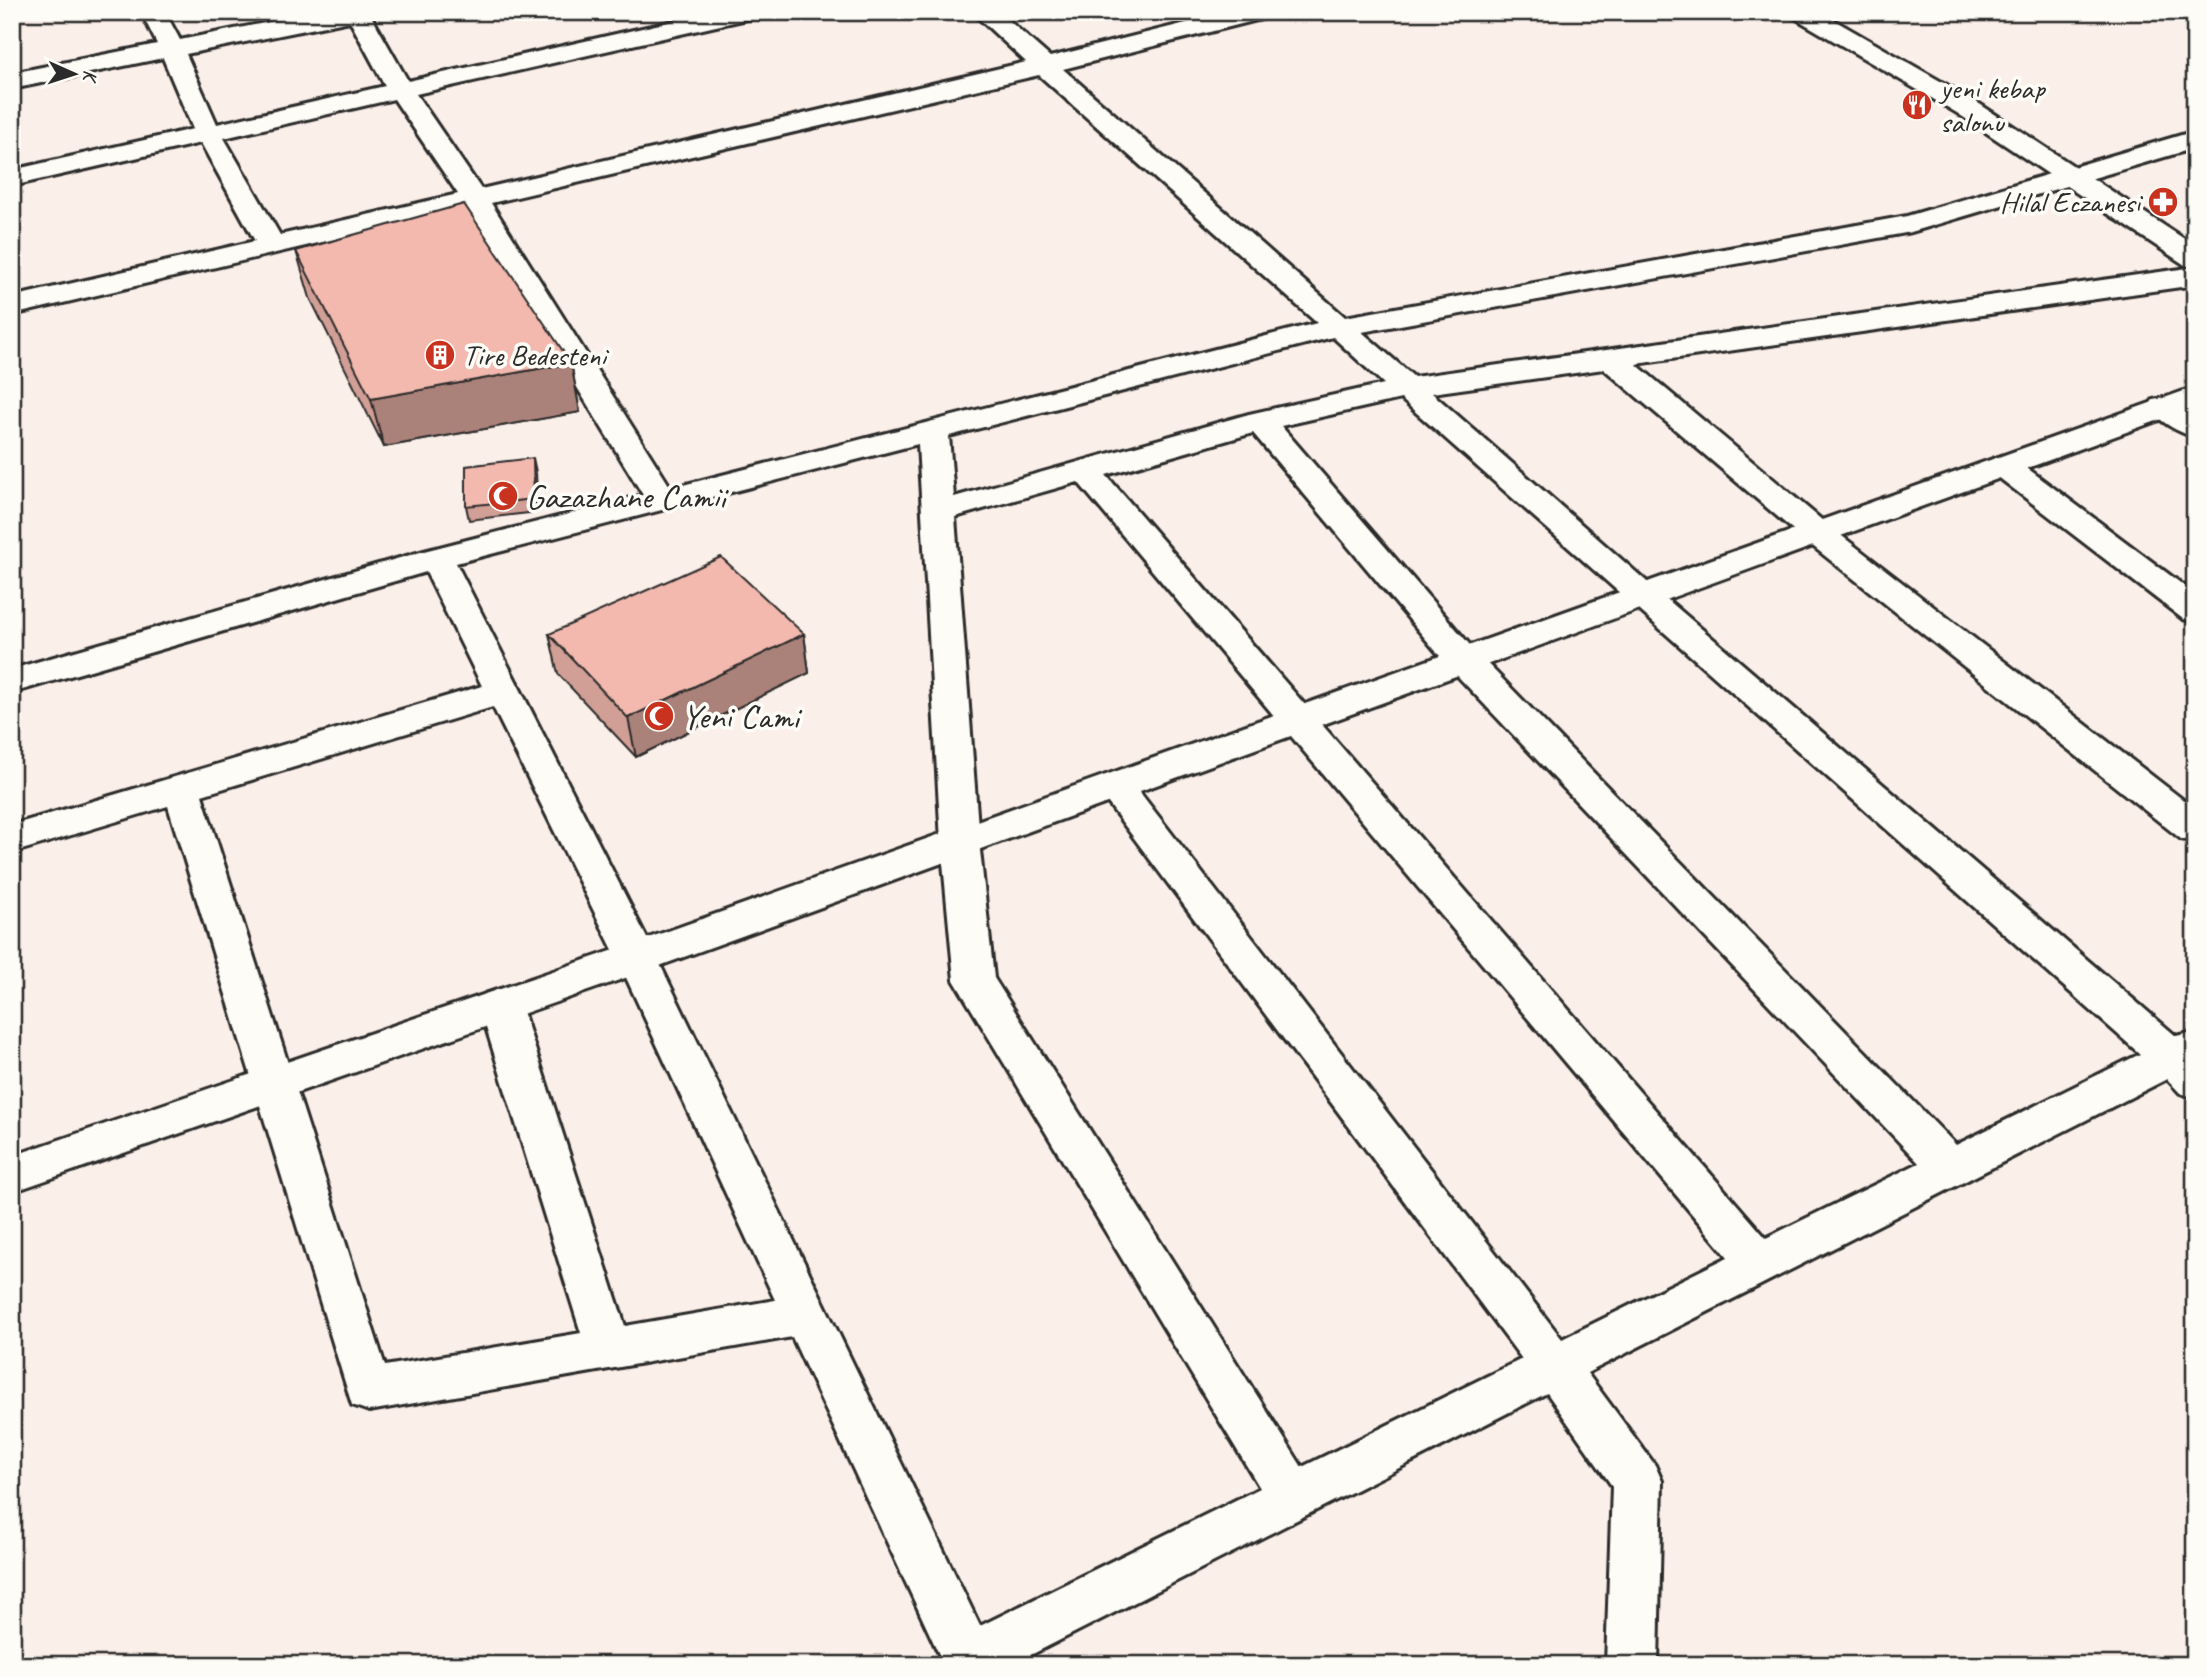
<svg xmlns="http://www.w3.org/2000/svg" width="2207" height="1677" font-family="Caveat,sans-serif">
	<style>
		.lines { fill: none; stroke-linecap: round; stroke-linejoin: round }
		.street-casing { stroke: #2b2b2b; stroke-width: 6 }
		.secondary-casing { stroke: #2b2b2b; stroke-width: 6 }
		.street { fill: #fdfcf7; fill-rule: evenodd }
		.secondary { fill: #fdfcf7; fill-rule: evenodd }
		.wall { fill: #d19f96; stroke: #2b2b2b; stroke-width: 2 }
		.shaded-wall { fill: #aa827a; stroke: #2b2b2b; stroke-width: 2 }
		.building { fill: #f3b9af; stroke: #2b2b2b; stroke-width: 2 }
		.labels { text-anchor: middle; dominant-baseline: central; stroke-width: 7; stroke-linejoin: round; paint-order: stroke }
		.far-poi-label { font-size: 30px; fill: #2b2b2b; stroke: #fdfcf7; text-anchor: start }
		.poi-label { font-size: 35px; fill: #2b2b2b; stroke: #fdfcf7; text-anchor: start }
	</style>
	<rect width="100%" height="100%" fill="#fbefe9"/>
	<filter id="ink" filterUnits="userSpaceOnUse"><feTurbulence type="fractalNoise" baseFrequency=".0143" numOctaves="2"/><feDisplacementMap in="SourceGraphic" scale="14" xChannelSelector="R" yChannelSelector="G"/><feConvolveMatrix kernelMatrix="1 2 1 2 8 2 1 2 1" color-interpolation-filters="sRGB"/></filter>
	<g filter="url(#ink)">
		<g class="lines">
			<g class="street-casing">
				<g id="street">
					<path d="M141,12H165L180,40L319,12H369L408,81L713,12H759L756,17L747,19L416,94L481,189L1026,62L972,12H999L1050,57L1230,12H1272L1269,17L1063,69L1345,317L1907,216L2195,131V148L1911,232L1362,332L1414,377L2195,267V285L1636,364L1829,526L2195,809V842L2181,839L1805,540L1604,369L1432,393L1654,588L2176,1036L2195,1032V1098L2180,1093L2167,1079L1587,1373L1655,1465L1662,1481L1658,1665H1606L1612,1486L1547,1393L1011,1665H944L792,1337L369,1411L352,1405L168,806L12,853V825L482,686L426,572L12,693V669L424,551L643,495L467,208L12,315V297L255,241L201,143L12,186V170L193,129L163,58L12,89V73L157,44ZM350,21L385,86L217,124L186,54ZM1039,75L1317,323L671,488L491,203ZM394,99L458,194L280,235L224,138ZM1333,337L1384,384L1249,414L954,497L949,436ZM1401,399L2140,1054L1956,1145L1476,652L1281,426ZM1253,433L1450,668L1919,1163L1766,1238L1106,475ZM918,444L941,841L954,980L1260,1488L980,1626L657,958L456,563ZM1078,482L1728,1257L1562,1339L1128,777L1115,773L1102,777L1096,786L1102,795L1522,1359L1302,1467L994,978L979,841L955,517ZM493,707L617,958L775,1300L625,1326L521,1005L515,994L500,989L485,994L479,1005L581,1333L385,1366L202,795Z"/>
					<path d="M2164,398L2175,400L2195,414V437C2179,433 2158,421 2148,407L2153,400Z"/>
					<path d="M2004,456L2015,459L2195,594V622L2183,619L1993,473L1988,466L1993,459Z"/>
				</g>
			</g>
			<g class="secondary-casing">
				<g id="secondary">
					<path d="M1790,12H1820L1975,101L2195,246V268L2185,265L1957,113L1793,17Z"/>
					<path d="M2195,387V407L651,969L12,1192V1156L623,947Z"/>
				</g>
			</g>
			<use href="#street" class="street"/>
			<use href="#secondary" class="secondary"/>
		</g>
		<g class="wall">
			<path d="M296,251L571,363L580,412L384,447L310,298Z"/>
			<path d="M536,472L537,512L469,520L466,506Z"/>
			<path d="M549,634H804L809,673L636,757L558,674Z"/>
		</g>
		<g class="shaded-wall">
			<path d="M571,363L580,412L384,447L371,399Z"/>
			<path d="M533,458L536,472L537,512L534,499Z"/>
			<path d="M804,634L809,673L636,757L628,718Z"/>
		</g>
		<g class="building">
			<path d="M464,204L571,363L371,399L296,251Z"/>
			<path d="M533,458L534,499L466,506V466Z"/>
			<path d="M721,557L804,634L628,718L549,634Z"/>
		</g>
	</g>
	<defs>
		<g id="restaurant-disc" transform="scale(1.575)"><circle r="9.5" fill="#c8321e" stroke="#fdfcf7"/><path d="M-5-6h1v4h1v-4h1v4h1v-4h1v5L-1.5 .5V6h-2V.5L-5-1ZM5-6V6H3V1.5H1.5Q1.5-4 5-6Z" fill="#fff"/></g>
		<g id="pharmacy-disc" transform="scale(1.575)"><circle r="9.5" fill="#c8321e" stroke="#fdfcf7"/><path d="M-2-6h4v4h4v4h-4v4h-4v-4h-4v-4h4Z" fill="#fff"/></g>
		<g id="building-disc" transform="scale(1.575)"><circle r="9.5" fill="#c8321e" stroke="#fdfcf7"/><path d="M-4-6H4V6H1V3H-1V6H-4ZM-2.5-4.3h1.7v1.8h-1.7ZM.8-4.3h1.7v1.8H.8ZM-2.5-1h1.7V.8h-1.7ZM.8-1h1.7V.8H.8Z" fill="#fff"/></g>
		<g id="mosque-disc" transform="scale(1.575)"><circle r="9.5" fill="#c8321e" stroke="#fdfcf7"/><path d="M3.5-4.9A6 6 0 1 0 3.5 4.9A5 5 0 1 1 3.5-4.9Z" fill="#fff"/></g>
	</defs>
	<g fill-rule="evenodd">
		<use href="#restaurant-disc" x="1917" y="105"/>
		<use href="#pharmacy-disc" x="2163" y="202"/>
		<use href="#building-disc" x="440" y="355"/>
		<use href="#mosque-disc" x="503" y="496"/>
		<use href="#mosque-disc" x="659" y="716"/>
	</g>
	<g class="labels">
		<g class="far-poi-label">
			<text x="1940" y="88">yeni kebap<tspan x="1940" dy="34">salonu</tspan></text>
			<text x="2140" y="202" text-anchor="end">Hilal Eczanesi</text>
			<text x="463" y="355">Tire Bedesteni</text>
		</g>
		<g class="poi-label">
			<text x="526" y="496">Gazazhane Camii</text>
			<text x="682" y="716">Yeni Cami</text>
		</g>
	</g>
	<rect width="2207" height="1677" fill="none" stroke="#fdfcf7" stroke-width="42"/>
	<rect x="21" y="21" width="2165" height="1635" fill="none" stroke="#2b2b2b" stroke-width="2.5" filter="url(#ink)"/>
	<g transform="translate(74 74) rotate(93)" stroke="#fdfcf7" stroke-width="5" paint-order="stroke">
	<path d="M0-5L12 26L0 18L-12 26Z" fill="#2b2b2b"/>
	<text y="-10" font-size="19" font-weight="bold" text-anchor="middle" fill="#2b2b2b">K</text>
	</g>
</svg>
